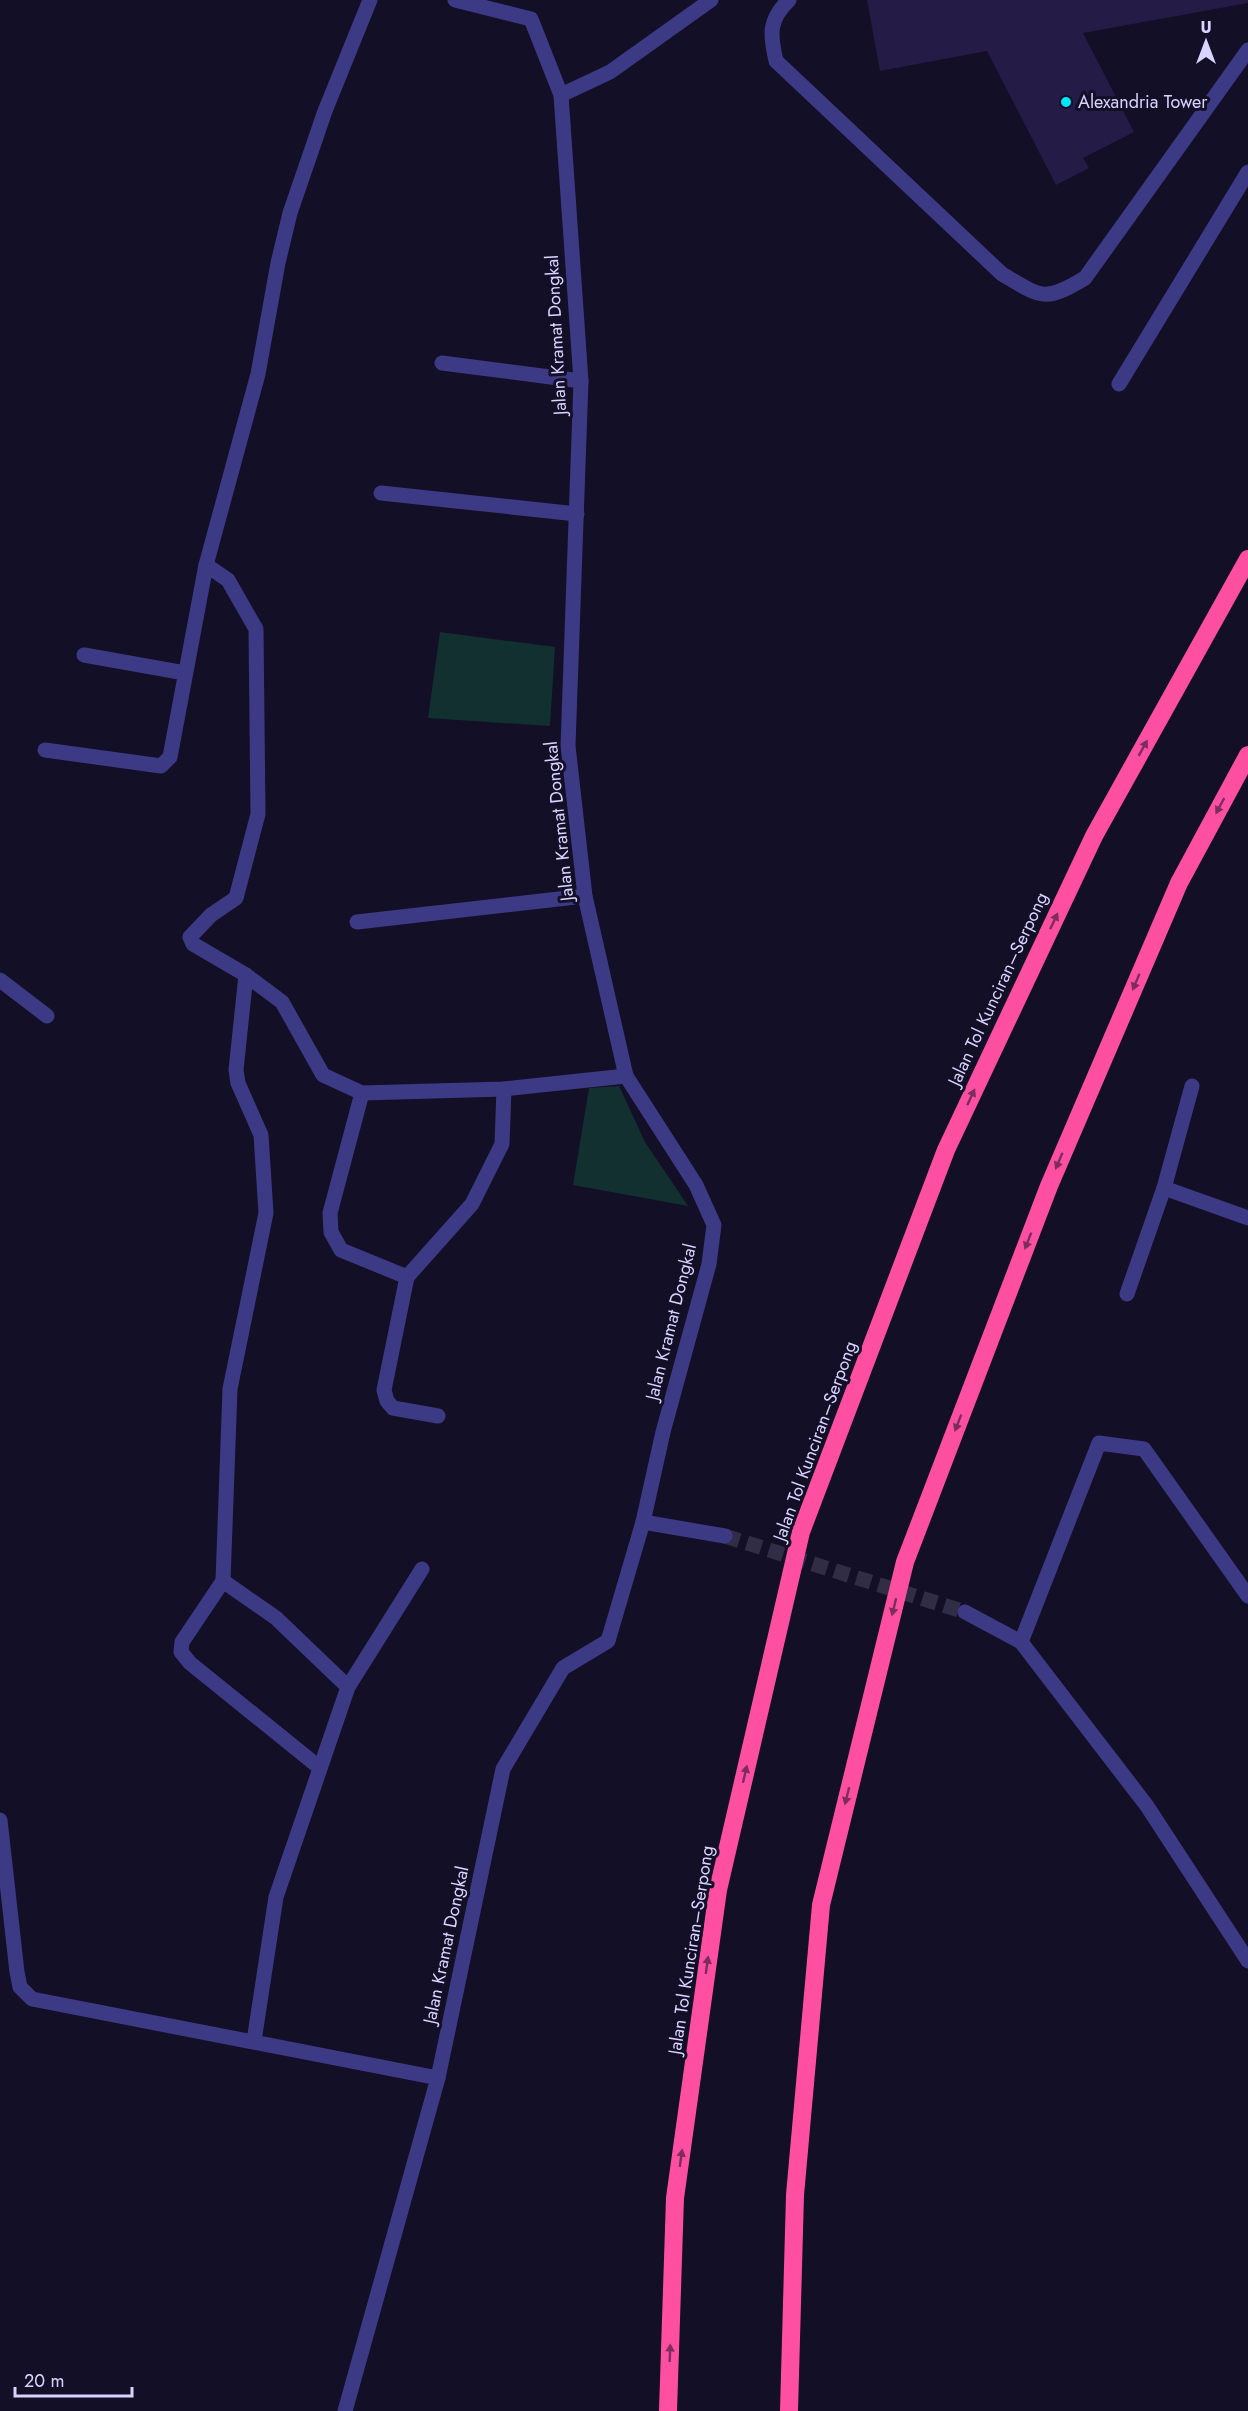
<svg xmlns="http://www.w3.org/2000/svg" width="1248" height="2411" font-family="Jost,sans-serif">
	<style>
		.green { fill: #12302f }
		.building { fill: #241b47 }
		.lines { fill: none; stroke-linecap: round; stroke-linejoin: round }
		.minor-tunnel { stroke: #312d47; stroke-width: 15; stroke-dasharray: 15 8; stroke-linecap: butt }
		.minor { stroke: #3d3a85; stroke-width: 15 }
		.highway { stroke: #ff4fa3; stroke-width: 18 }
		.oneway { fill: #7d2c5e }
		.poi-dot { fill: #00e5ff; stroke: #130f26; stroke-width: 2 }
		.labels { text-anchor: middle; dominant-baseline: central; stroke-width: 6; stroke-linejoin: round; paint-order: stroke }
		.poi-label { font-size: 18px; fill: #d9d4ff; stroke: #130f26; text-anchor: start }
		.street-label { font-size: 18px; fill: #d9d4ff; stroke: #130f26 }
	</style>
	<rect width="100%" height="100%" fill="#130f26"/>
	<g class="green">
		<path d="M440,632L555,647L550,726L428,718Z"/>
		<path d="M619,1086L645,1142L688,1206L573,1185L589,1088Z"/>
	</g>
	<path class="building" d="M867,0H1248V3L1083,33L1134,132L1083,158L1089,168L1056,185L987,51L880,71Z"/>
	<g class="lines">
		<path class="minor-tunnel" d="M725,1536L965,1612"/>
		<g class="minor">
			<path d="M455,0L531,19L561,95L581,381L568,746L585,896L626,1076L696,1185L714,1225L709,1264L663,1432L643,1522"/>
			<path d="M789,0C768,20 770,35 776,61L1002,274C1041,297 1044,303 1085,278L1248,50"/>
			<path d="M561,95L610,72L711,0"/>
			<path d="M442,363L581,381"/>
			<path d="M1119,384L1248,172"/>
			<path d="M381,493L577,514"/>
			<path d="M206,565L228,580L256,629L258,814L236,898L211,915L190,937L193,944L246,975L282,1002L323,1075L362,1093L504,1089L626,1076"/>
			<path d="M84,655L185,673"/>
			<path d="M45,750L161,766L170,757L206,565L258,374L278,263L290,213L325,111L370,0"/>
			<path d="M357,922L585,896"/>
			<path d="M0,980L47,1016"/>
			<path d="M362,1093L330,1213L331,1232L341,1250L407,1277"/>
			<path d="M1164,1188L1248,1218"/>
			<path d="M1127,1294L1164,1188L1192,1086"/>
			<path d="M438,1416L393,1408L387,1401L384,1390L407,1277L472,1204L502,1144L504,1089"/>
			<path d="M223,1581L230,1389L266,1213L261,1135L238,1083L236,1070L246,975"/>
			<path d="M965,1612L1021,1642L1147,1806L1248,1961"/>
			<path d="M1021,1642L1099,1443L1144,1449L1248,1596"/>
			<path d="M320,1768L190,1663L181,1652L182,1642L223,1581L276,1618L348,1687"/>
			<path d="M0,1820L17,1972L20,1987L32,1999L438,2078"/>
			<path d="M254,2041L276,1897L348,1687L422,1569"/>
			<path d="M345,2411L438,2078L503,1769L563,1668L608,1641L643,1522L725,1536"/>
		</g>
		<g class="highway">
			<path d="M668,2411L675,2198L718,1890L801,1532L946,1150L1094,836L1248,559"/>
			<path d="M789,2411L795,2195L821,1905L905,1562L1049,1186L1179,883L1248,755"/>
		</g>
	</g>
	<defs><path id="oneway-solid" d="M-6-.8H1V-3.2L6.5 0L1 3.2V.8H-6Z" transform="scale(1.5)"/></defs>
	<g class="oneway">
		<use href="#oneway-solid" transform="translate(1143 748) rotate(-61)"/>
		<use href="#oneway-solid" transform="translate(1220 806) rotate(118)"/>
		<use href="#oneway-solid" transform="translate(1054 921) rotate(-65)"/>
		<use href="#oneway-solid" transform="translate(1136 982) rotate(113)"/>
		<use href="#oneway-solid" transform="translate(971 1097) rotate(-65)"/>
		<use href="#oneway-solid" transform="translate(1059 1161) rotate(113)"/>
		<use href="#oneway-solid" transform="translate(1028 1241) rotate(111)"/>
		<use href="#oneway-solid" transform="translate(958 1423) rotate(111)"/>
		<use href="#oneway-solid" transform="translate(894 1607) rotate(104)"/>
		<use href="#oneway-solid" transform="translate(745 1774) rotate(-77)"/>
		<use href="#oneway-solid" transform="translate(847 1796) rotate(104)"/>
		<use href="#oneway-solid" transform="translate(707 1965) rotate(-82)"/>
		<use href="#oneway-solid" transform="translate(681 2158) rotate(-82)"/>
		<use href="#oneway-solid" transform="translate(670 2353) rotate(-88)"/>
	</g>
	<circle class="poi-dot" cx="1066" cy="102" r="6"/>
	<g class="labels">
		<g class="poi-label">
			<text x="1078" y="102">Alexandria Tower</text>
		</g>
		<g class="street-label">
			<text transform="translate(556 335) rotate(-93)">Jalan Kramat Dongkal</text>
			<text transform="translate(559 821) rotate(-96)">Jalan Kramat Dongkal</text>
			<text transform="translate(998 989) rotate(-65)">Jalan Tol Kunciran–Serpong</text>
			<text transform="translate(671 1322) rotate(-76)">Jalan Kramat Dongkal</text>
			<text transform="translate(815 1441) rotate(-70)">Jalan Tol Kunciran–Serpong</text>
			<text transform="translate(446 1945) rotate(-78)">Jalan Kramat Dongkal</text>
			<text transform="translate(691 1950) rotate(-81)">Jalan Tol Kunciran–Serpong</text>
		</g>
	</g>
	<g transform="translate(1206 42)" stroke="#130f26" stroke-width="4.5" paint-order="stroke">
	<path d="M0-4.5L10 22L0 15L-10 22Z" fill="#d9d4ff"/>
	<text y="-9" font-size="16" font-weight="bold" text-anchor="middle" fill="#d9d4ff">U</text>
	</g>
	<path d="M15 2387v9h117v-9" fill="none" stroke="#d9d4ff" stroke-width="3"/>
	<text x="24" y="2387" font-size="18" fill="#d9d4ff" stroke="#130f26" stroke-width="4.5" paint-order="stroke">20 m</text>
</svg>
